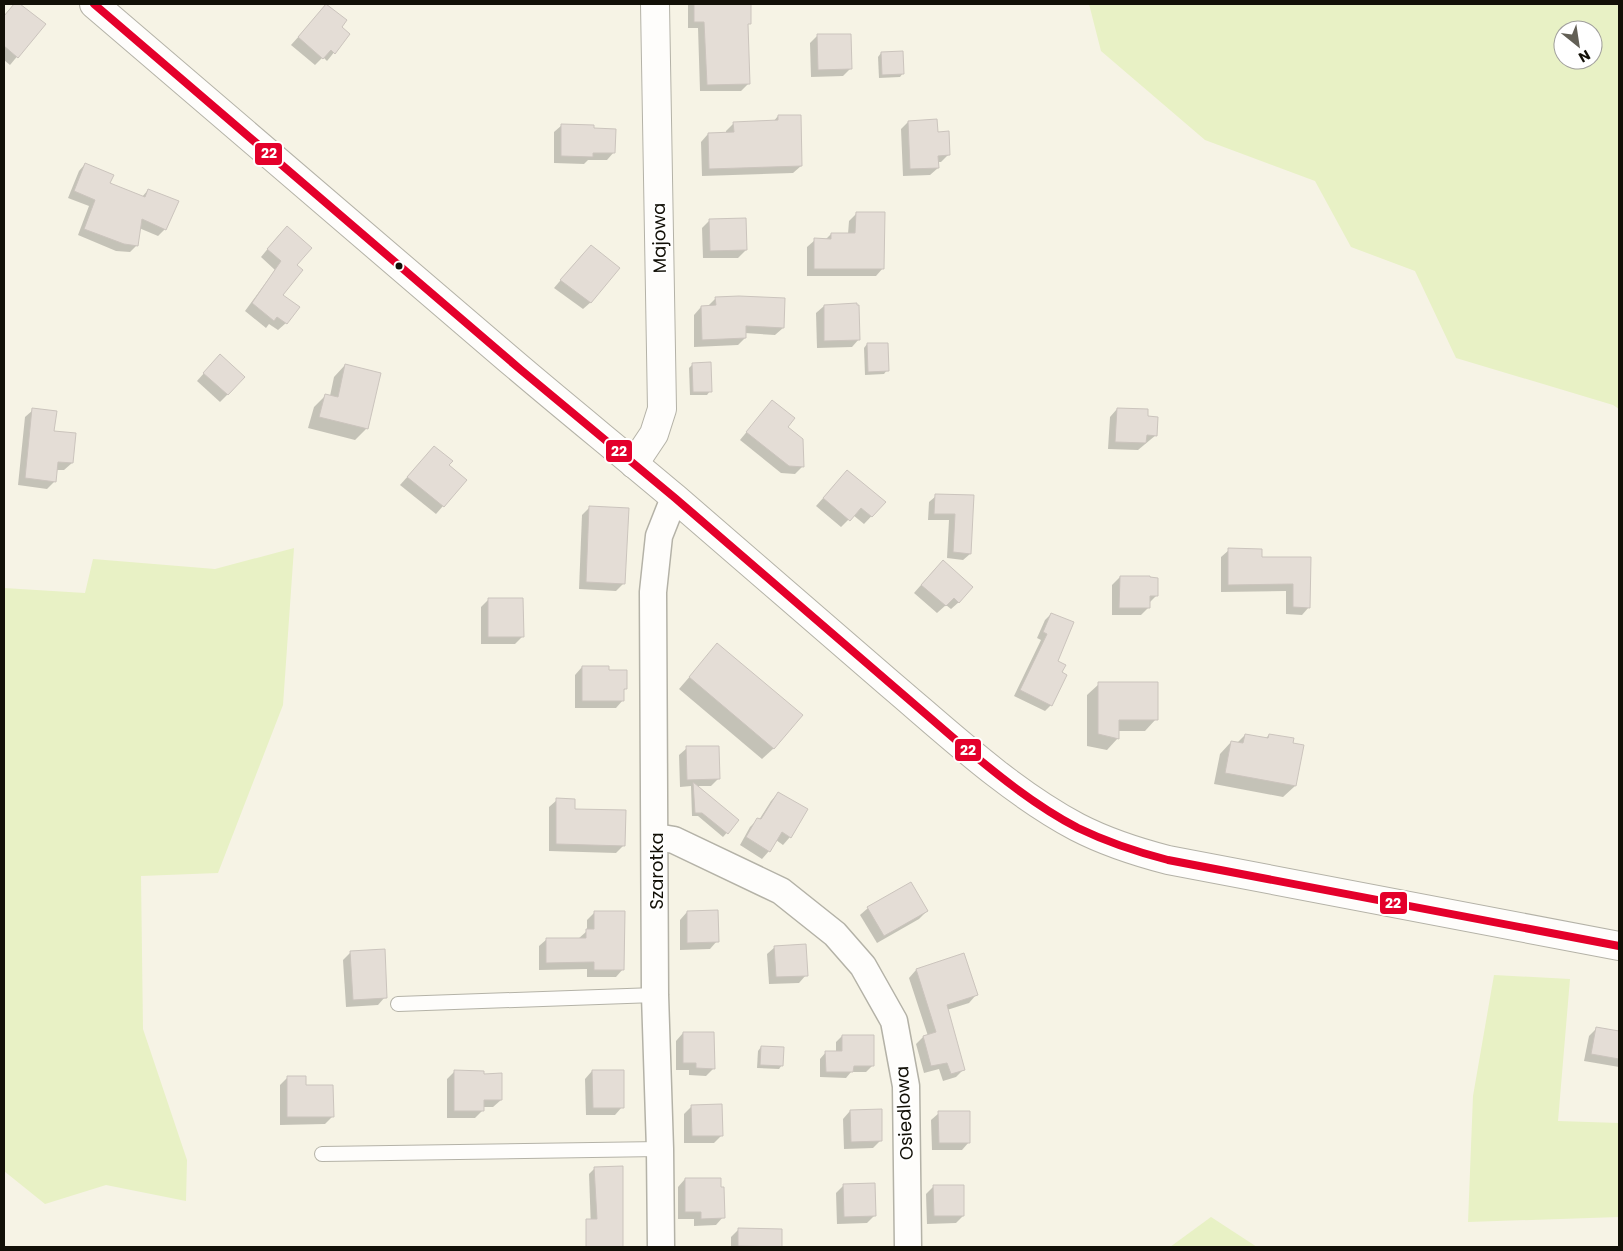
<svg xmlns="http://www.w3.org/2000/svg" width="1623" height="1251" font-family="Poppins,sans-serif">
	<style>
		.green { fill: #e8f1c5; fill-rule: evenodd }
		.shadow { fill: #0003 }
		.building { fill: #e4ddd6; stroke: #cbc4bd }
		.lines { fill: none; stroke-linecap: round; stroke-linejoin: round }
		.lane-casing { stroke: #b4b2a7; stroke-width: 16 }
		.street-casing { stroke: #b4b2a7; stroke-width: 29 }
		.secondary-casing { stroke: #b4b2a7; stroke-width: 30 }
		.lane { stroke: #fefdfb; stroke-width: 14 }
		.street { stroke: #fefdfb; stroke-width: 26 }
		.secondary { stroke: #fefdfb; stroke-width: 28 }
		.bus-1-casing { stroke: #fff; stroke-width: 11 }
		.bus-1 { stroke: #e4002b; stroke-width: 8 }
		.bus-dot { fill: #121007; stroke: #fff; stroke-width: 2 }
		.labels { text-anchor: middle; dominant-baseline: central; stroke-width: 4.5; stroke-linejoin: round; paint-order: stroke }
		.street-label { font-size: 18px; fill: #121007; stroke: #fff }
		.line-badge { stroke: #fff; stroke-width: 2 }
		.badge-label { font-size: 14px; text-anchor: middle; font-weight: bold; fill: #fff }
	</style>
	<rect width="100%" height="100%" fill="#f6f3e5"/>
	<g class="green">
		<path d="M1089,4H1619V409L1613,405L1456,358L1415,271L1351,247L1315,181L1205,140L1101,51ZM1563,30H1593V60H1563Z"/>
		<path d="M294,548L283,705L218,873L141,876L143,1029L187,1160L186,1201L106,1185L45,1204L4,1171V588L85,593L93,559L215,569Z"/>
		<path d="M1494,975L1570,979L1558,1121L1619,1123V1217L1468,1222L1473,1096Z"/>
		<path d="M1211,1217L1257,1247H1170Z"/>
	</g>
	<g class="shadow">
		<path d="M15,4H18L44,24L10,65L4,60V16Z"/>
		<path d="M688,4H749V23L746,26L748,84L741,91H700L698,28H688Z"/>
		<path d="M327,5L345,20L340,27L349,34L327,61L323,57L315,65L291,45Z"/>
		<path d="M818,35L850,69L843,76L811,77L810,43Z"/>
		<path d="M881,53L903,73L900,77L879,78L878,57Z"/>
		<path d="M778,116L801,166L793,173L702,176L701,142L708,134H726V131L734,123L773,122Z"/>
		<path d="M908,122L936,133L949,154L941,162H938V168L930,175L903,176L901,129Z"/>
		<path d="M562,125L592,130L614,152L607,160H588L584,164L554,163V132Z"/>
		<path d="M85,164L109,184L142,197L148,190L165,229L158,236L139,228L136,246L130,252L116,251L78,235L89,206L68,198L79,171Z"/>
		<path d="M856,214L883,268L876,276H807V247L815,240H825L831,234H848L849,221Z"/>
		<path d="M710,220L746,250L738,258H703L702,228Z"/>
		<path d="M279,235L295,265L281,295L286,323L278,330L269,324L266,328L245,311L275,270L261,257Z"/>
		<path d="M583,254L591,302L583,309L554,288Z"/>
		<path d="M716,298L783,328L775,335L745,333V338L738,345L694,347V315L701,307L708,306Z"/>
		<path d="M824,306L859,339L852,347L817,348L816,313Z"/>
		<path d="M867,344L887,370L884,374L865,375L864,348Z"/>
		<path d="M213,363L228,394L220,402L197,381Z"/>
		<path d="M693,364L710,391L707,395H690L689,368Z"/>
		<path d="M345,365L366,429L355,440L308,428L314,407L326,395L330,396L334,377Z"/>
		<path d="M772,401L787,427L803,466L795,474L781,473L740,440Z"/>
		<path d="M1117,409L1147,418L1156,435L1138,450L1108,449L1110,417Z"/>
		<path d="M33,410L53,432L72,463L64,470H56L55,481L47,489L18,485L25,417Z"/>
		<path d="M427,455L447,465L443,506L436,514L400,485Z"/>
		<path d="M840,479L884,503L864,524L853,515L841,527L816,506Z"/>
		<path d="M936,496H972L970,554L963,560L947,558L949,520H928L929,502Z"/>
		<path d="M590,507L624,583L616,591L579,589L582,515Z"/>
		<path d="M1229,550L1260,558L1310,559L1309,607L1302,615L1286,614V591L1221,592V557Z"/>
		<path d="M935,569L959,602L951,609L946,605L937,613L914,593Z"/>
		<path d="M1120,577L1157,595L1149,603V607L1141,615H1112V585Z"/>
		<path d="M488,600L522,637L515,644H481V607Z"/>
		<path d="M1051,614L1056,661L1051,705L1045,711L1014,696L1041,640L1037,638L1045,620Z"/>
		<path d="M717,645L774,748L762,759L679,689Z"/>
		<path d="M582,667L608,671L626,688L623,691V700L616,708H575V675Z"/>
		<path d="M1099,684L1156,719L1145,731H1118V738L1107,750L1087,746V695Z"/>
		<path d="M1245,735L1265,739L1269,735L1295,786L1283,797L1214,784L1220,754L1231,742L1237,743Z"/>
		<path d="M687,748L719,778L711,786H697L738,820L723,837L698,816H692L691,786L680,787L679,755Z"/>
		<path d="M778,793L790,837L783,845L776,840L769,851L762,859L740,845L750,827L758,819L759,820L771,801Z"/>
		<path d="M557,800L573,810L624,845L616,853L549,851V807Z"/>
		<path d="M868,908L927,911L919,919L877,943L860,915Z"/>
		<path d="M595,912L623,969L616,977H587V969L539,970V946L547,939H578L587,931V920Z"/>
		<path d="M687,912L717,941L710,949L680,950V920Z"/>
		<path d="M775,947L806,975L799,983L769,984L767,954Z"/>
		<path d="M351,952L385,997L378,1005L346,1007L343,960Z"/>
		<path d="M963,955L976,995L969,1003L947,1010L964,1069L956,1077L943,1081L939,1069L924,1073L916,1044L923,1037L928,1036L909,978L916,970Z"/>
		<path d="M1597,1028L1619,1032V1067L1584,1061L1589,1036Z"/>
		<path d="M683,1033L714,1068L706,1076L689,1075V1070H676V1041Z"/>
		<path d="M842,1036L873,1065L866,1072H851L846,1078L820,1077V1059L826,1052H836V1042Z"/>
		<path d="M761,1047L782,1065L779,1069L757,1068L758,1051Z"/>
		<path d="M592,1071L622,1107L615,1115H586L585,1079Z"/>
		<path d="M454,1072L501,1100L493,1107H483V1110L475,1118H447V1079Z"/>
		<path d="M288,1077L305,1086L332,1117L325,1124L280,1125V1085Z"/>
		<path d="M692,1106L722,1135L714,1143H684V1114Z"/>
		<path d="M850,1111L881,1140L873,1148L844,1149L843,1119Z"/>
		<path d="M939,1113L969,1142L962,1150H932L931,1120Z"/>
		<path d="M595,1168L622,1221L591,1229L589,1174Z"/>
		<path d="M685,1179L723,1217L716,1225L694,1226V1219H678V1187Z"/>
		<path d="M844,1185L875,1215L867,1223L837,1224L836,1193Z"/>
		<path d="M934,1186L963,1216L956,1223L927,1224L926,1194Z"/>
		<path d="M739,1229L781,1246L731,1247V1237Z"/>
	</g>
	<g class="building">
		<path d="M14,4H20L46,24L18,58L4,46V16Z"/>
		<path d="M326,4L347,20L342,27L350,34L335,54L331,50L323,59L298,37Z"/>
		<path d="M694,4H751V24H748L750,84L707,85L704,22H694Z"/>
		<path d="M817,34H851L852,69L818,70Z"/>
		<path d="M903,51L904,74L882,75L881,52Z"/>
		<path d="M778,115H801L802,166L709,169L708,133L734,132L733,122L778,120Z"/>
		<path d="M937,119L938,132L949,131L950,155L938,156L939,168L910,169L908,121Z"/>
		<path d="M561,124L594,125V128L616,129L615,153H593V157L561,156Z"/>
		<path d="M85,163L114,175L110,183L145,197L148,189L179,201L166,230L142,219L138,246L124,244L84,229L95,200L74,191Z"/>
		<path d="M856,212H885L884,269H814V238L831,239V233H855Z"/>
		<path d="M746,218L747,250L710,251L709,219Z"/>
		<path d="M287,226L312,248L297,265L303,270L283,295L300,307L287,324L277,317L274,321L252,303L281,261L267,249Z"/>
		<path d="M591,245L620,268L591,303L560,280Z"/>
		<path d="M739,296L785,298L784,328L746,326V338L702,340L701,306L716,305L715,297Z"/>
		<path d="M857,303V305H859L860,340L824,341V305Z"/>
		<path d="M867,343H888L889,371L868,372Z"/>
		<path d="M220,354L245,377L228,395L203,373Z"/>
		<path d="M711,362L712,392H693L692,363Z"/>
		<path d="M345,364L381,373L368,429L319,417L325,394L338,397Z"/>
		<path d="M772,400L795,418L788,427L803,439L804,467L789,466L746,432Z"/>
		<path d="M32,408L57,411L54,431L76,433L73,463L58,462L56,482L25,478Z"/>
		<path d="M1117,408L1148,409V416L1158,417L1157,436L1147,435L1146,443L1115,442Z"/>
		<path d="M434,446L453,461L449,465L467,480L444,507L407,477Z"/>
		<path d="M847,470L886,502L872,517L861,508L850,521L823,498Z"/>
		<path d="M935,494L974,495L971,554L953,552L955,514H934Z"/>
		<path d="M589,506L629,508L625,584L586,582Z"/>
		<path d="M1228,548L1262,549V557H1311L1310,608L1293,607V584L1228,585Z"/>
		<path d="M943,560L973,587L959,603L954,598L946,606L921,585Z"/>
		<path d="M1120,576H1150V577L1158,578V596H1150V608H1119Z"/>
		<path d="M488,598H523L524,637H488Z"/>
		<path d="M1051,613L1074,622L1058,661L1066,665L1062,672L1067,675L1052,706L1020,690L1047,634L1043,632Z"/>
		<path d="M717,643L803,715L774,749L689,677Z"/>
		<path d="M582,666H609V670H627V689H624V701H582Z"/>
		<path d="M1098,682H1158V720H1119V739L1098,734Z"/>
		<path d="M1245,734L1268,738L1269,734L1294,738L1293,743L1304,745L1296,786L1225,773L1231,741L1243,743Z"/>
		<path d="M686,746H719L720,779L687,780Z"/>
		<path d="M693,782L739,820L728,834L702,813H695Z"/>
		<path d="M778,792L808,809L791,838L782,832L770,852L746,837L757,818L761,819Z"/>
		<path d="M556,798L575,799V809L626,810L625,846L556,844Z"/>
		<path d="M911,882L928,911L884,936L867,907Z"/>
		<path d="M718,910L719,942L687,943V911Z"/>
		<path d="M594,911H625L624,970H594V962L546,963V938H586V929H594Z"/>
		<path d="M806,944L808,976L776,977L774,946Z"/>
		<path d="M385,949L387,998L353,1000L350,951Z"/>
		<path d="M964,953L978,995L947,1005L965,1070L951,1074L947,1063L931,1066L923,1036L936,1032L916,969Z"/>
		<path d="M1596,1027L1619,1031V1059L1591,1054Z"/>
		<path d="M683,1032H714L715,1069L696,1068V1063H683Z"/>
		<path d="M842,1035H874V1066H854L853,1072H826L825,1051H842Z"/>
		<path d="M761,1046L784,1047L783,1066L760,1065Z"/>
		<path d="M454,1070L484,1071V1074L502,1073V1100H484V1111H454Z"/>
		<path d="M592,1070H624V1108H593Z"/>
		<path d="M287,1076H306V1085H333L334,1117H287Z"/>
		<path d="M722,1104L723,1136H692L691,1105Z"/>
		<path d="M882,1109V1141L851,1142L850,1110Z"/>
		<path d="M938,1111H970V1143H939Z"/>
		<path d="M623,1166V1247H586V1219H597L594,1167Z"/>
		<path d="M685,1178H721V1187H724L725,1218L701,1219V1212H685Z"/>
		<path d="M875,1183L876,1216L844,1217L843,1184Z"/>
		<path d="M933,1185H964V1216H934Z"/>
		<path d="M738,1228L782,1229V1247L738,1246Z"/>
	</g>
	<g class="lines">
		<g class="lane-casing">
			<g id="lane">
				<path d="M398,1004L655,995"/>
				<path d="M322,1154L660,1149"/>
			</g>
		</g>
		<g class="street-casing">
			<g id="street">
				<path d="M656,837L674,840L781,891L835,934L863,966L894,1021L906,1086L908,1247"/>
				<path d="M661,1247L660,1149L655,995L653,592L659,536L674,498"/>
			</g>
		</g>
		<g class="secondary-casing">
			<g id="secondary">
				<path d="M94,4C229,120 364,236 499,351C557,401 617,449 675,498C747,560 818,622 890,684C949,734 1008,790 1077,827C1106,842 1137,852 1168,860L1619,946"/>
				<path d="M634,464L654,434L662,409L655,4"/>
			</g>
		</g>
		<use href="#lane" class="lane"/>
		<use href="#street" class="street"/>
		<use href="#secondary" class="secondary"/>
		<g class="bus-1-casing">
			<path id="bus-1" d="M94,4L521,370L675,498L957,741C995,773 1034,805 1078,828C1107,842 1137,852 1168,860L1619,946"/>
		</g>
		<use href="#bus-1" class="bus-1"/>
	</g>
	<circle class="bus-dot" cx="399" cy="266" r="4.5"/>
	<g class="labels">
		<g class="street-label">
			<text transform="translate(659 238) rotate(-91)">Majowa</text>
			<text transform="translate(656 871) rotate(-90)">Szarotka</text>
			<text transform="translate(904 1113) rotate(-93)">Osiedlowa</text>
		</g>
	</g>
	<g class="line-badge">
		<rect x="254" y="142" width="29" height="24" rx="5" fill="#e4002b"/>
		<rect x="605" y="439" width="28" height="24" rx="5" fill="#e4002b"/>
		<rect x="954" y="738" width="28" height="24" rx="5" fill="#e4002b"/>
		<rect x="1379" y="891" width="29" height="24" rx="5" fill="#e4002b"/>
	</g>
	<g class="badge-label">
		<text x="269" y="158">22</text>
		<text x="619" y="456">22</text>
		<text x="968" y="755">22</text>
		<text x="1393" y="908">22</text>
	</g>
	<rect width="1623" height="1251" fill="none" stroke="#121007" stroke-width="10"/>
	<g transform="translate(1578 45) rotate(150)"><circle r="24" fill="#ffffff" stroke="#a09f9c"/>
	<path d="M0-4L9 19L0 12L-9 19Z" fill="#625f55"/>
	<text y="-8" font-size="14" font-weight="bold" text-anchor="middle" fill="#121007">N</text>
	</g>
</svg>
